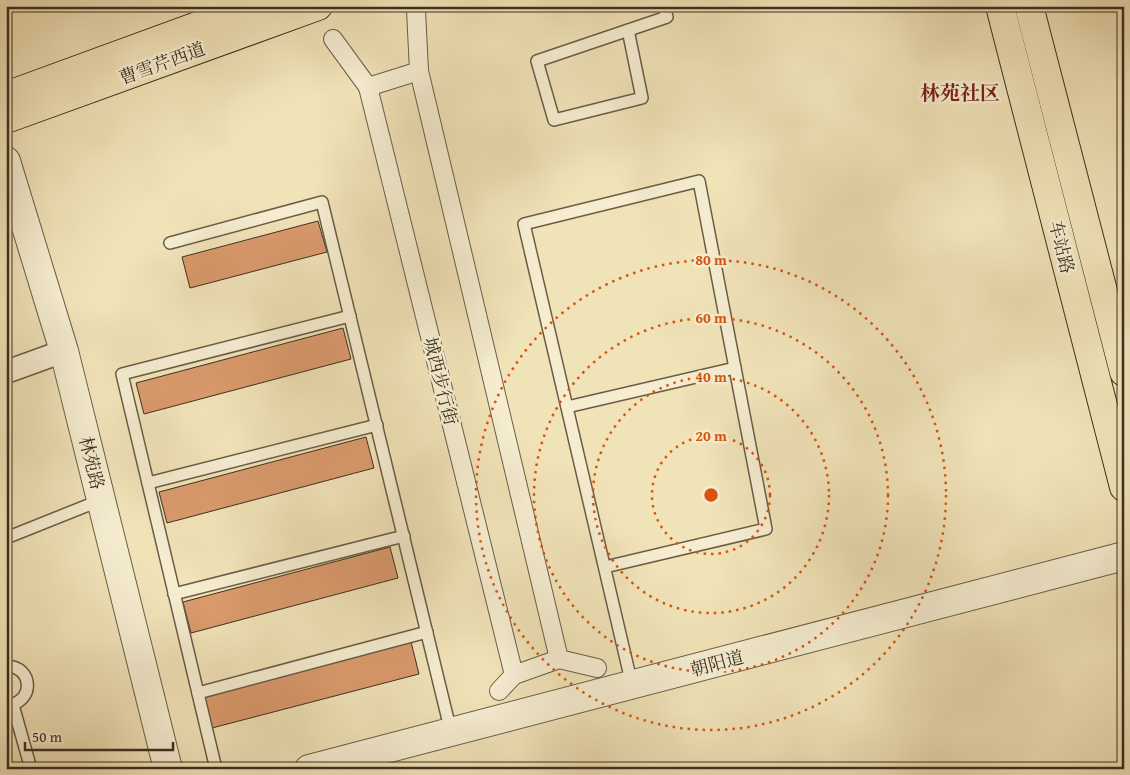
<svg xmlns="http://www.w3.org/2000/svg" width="1130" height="775" font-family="'Gentium Book Plus','Noto Serif SC',serif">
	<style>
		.building { fill: #da9a6d; stroke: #3c3021 }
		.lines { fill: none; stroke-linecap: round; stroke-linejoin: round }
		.service-casing { stroke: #695d47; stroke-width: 14 }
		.pedestrian-casing { stroke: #695d47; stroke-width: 20 }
		.minor-casing { stroke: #695d47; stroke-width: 25 }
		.tertiary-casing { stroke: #695d47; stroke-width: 30 }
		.primary-casing { stroke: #3c3021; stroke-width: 30 }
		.service { stroke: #f6edd1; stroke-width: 11 }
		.pedestrian { stroke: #f6edd1; stroke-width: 18 }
		.minor { stroke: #f6edd1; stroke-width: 22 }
		.tertiary { stroke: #f6edd1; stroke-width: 28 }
		.primary { stroke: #f1e3b8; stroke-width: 28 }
		.ring { fill: none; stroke: #d7550e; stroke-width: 2.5; stroke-dasharray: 2.5 5 }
		.labels { text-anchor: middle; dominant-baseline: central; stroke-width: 5; stroke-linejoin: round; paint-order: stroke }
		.street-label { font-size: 18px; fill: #3c3021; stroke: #f6edd1 }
		.quarter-label { font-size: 20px; font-weight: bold; fill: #7a1f14; stroke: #f6edd1 }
		.centre { fill: #d7550e; stroke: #f6edd1; stroke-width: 2.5 }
		.ring-label { font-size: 15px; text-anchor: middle; font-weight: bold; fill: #d7550e; stroke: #f6edd1; stroke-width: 5; stroke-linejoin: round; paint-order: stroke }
	</style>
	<rect width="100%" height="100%" fill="#f1e3b8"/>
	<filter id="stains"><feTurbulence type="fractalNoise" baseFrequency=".004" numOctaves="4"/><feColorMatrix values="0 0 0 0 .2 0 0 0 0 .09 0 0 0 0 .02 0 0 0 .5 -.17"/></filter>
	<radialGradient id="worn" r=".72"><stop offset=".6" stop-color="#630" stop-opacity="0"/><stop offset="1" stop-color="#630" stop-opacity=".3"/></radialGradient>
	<g class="building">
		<path d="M318,221L327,252L190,288L182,257Z"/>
		<path d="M343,328L351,359L144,414L136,383Z"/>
		<path d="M366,437L374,468L167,523L159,492Z"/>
		<path d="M390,547L398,578L191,633L183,602Z"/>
		<path d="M411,642L419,674L212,728L204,697Z"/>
	</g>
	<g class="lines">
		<g class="service-casing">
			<g id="service">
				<path d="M628,30L642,98L554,120L537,61L667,17L664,6"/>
				<path d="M170,243L322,202L451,732"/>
				<path d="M567,407L735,368"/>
				<path d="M148,483L377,425"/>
				<path d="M6,538L101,500"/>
				<path d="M605,567L766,529L699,181L524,224L632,685"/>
				<path d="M174,594L404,536"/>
				<path d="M6,666C34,666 35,704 6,705"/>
				<path d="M198,693L427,632"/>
				<path d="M13,705L31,769"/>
				<path d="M216,769L122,374L350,316"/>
			</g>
		</g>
		<g class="pedestrian-casing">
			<g id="pedestrian">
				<path d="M333,39L368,87L419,71L416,10"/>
				<path d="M419,71L559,659"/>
				<path d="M368,87L514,675"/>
				<path d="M499,691L514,675L559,659L597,668"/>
			</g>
		</g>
		<g class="minor-casing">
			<path id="minor" d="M6,372L64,351"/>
		</g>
		<g class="tertiary-casing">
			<g id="tertiary">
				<path d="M6,161L64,351L168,769"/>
				<path d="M309,769L1124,556"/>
			</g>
		</g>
		<g class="primary-casing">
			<g id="primary">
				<path d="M1000,6L1124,487"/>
				<path d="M1029,6L1124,372"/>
				<path d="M6,96L252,6"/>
				<path d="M6,119L318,6"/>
			</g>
		</g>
		<use href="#service" class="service"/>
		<use href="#pedestrian" class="pedestrian"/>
		<use href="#minor" class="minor"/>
		<use href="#tertiary" class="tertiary"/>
		<use href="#primary" class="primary"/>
	</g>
	<g class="ring">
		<circle cx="711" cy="495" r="59"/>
		<circle cx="711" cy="495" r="118"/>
		<circle cx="711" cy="495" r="177"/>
		<circle cx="711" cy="495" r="235"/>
	</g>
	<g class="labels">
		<g class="street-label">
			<text transform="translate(162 63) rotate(-20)">曹雪芹西道</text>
			<text transform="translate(1062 247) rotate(76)">车站路</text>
			<text transform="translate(441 381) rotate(76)">城西步行街</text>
			<text transform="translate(92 463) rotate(76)">林苑路</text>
			<text transform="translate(717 663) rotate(-15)">朝阳道</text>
		</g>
		<g class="quarter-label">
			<text x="960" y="92">林苑社区</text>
		</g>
	</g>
	<circle cx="711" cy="495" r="8" class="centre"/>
	<g class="ring-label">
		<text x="711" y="265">80 m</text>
		<text x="711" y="323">60 m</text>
		<text x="711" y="382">40 m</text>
		<text x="711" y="441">20 m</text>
	</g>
	<rect width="1130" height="775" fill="none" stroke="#f1e3b8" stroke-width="25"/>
	<rect x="8" y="8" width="1115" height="760" fill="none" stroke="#3c3021" stroke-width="2.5"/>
	<rect x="12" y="12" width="1105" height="750" fill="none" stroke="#3c3021"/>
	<path d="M25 742v8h148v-8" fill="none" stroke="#3c3021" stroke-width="2.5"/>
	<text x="32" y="742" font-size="15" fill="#3c3021" stroke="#f6edd1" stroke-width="4" paint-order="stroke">50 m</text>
	<rect width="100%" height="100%" filter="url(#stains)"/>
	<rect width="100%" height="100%" fill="url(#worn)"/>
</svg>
